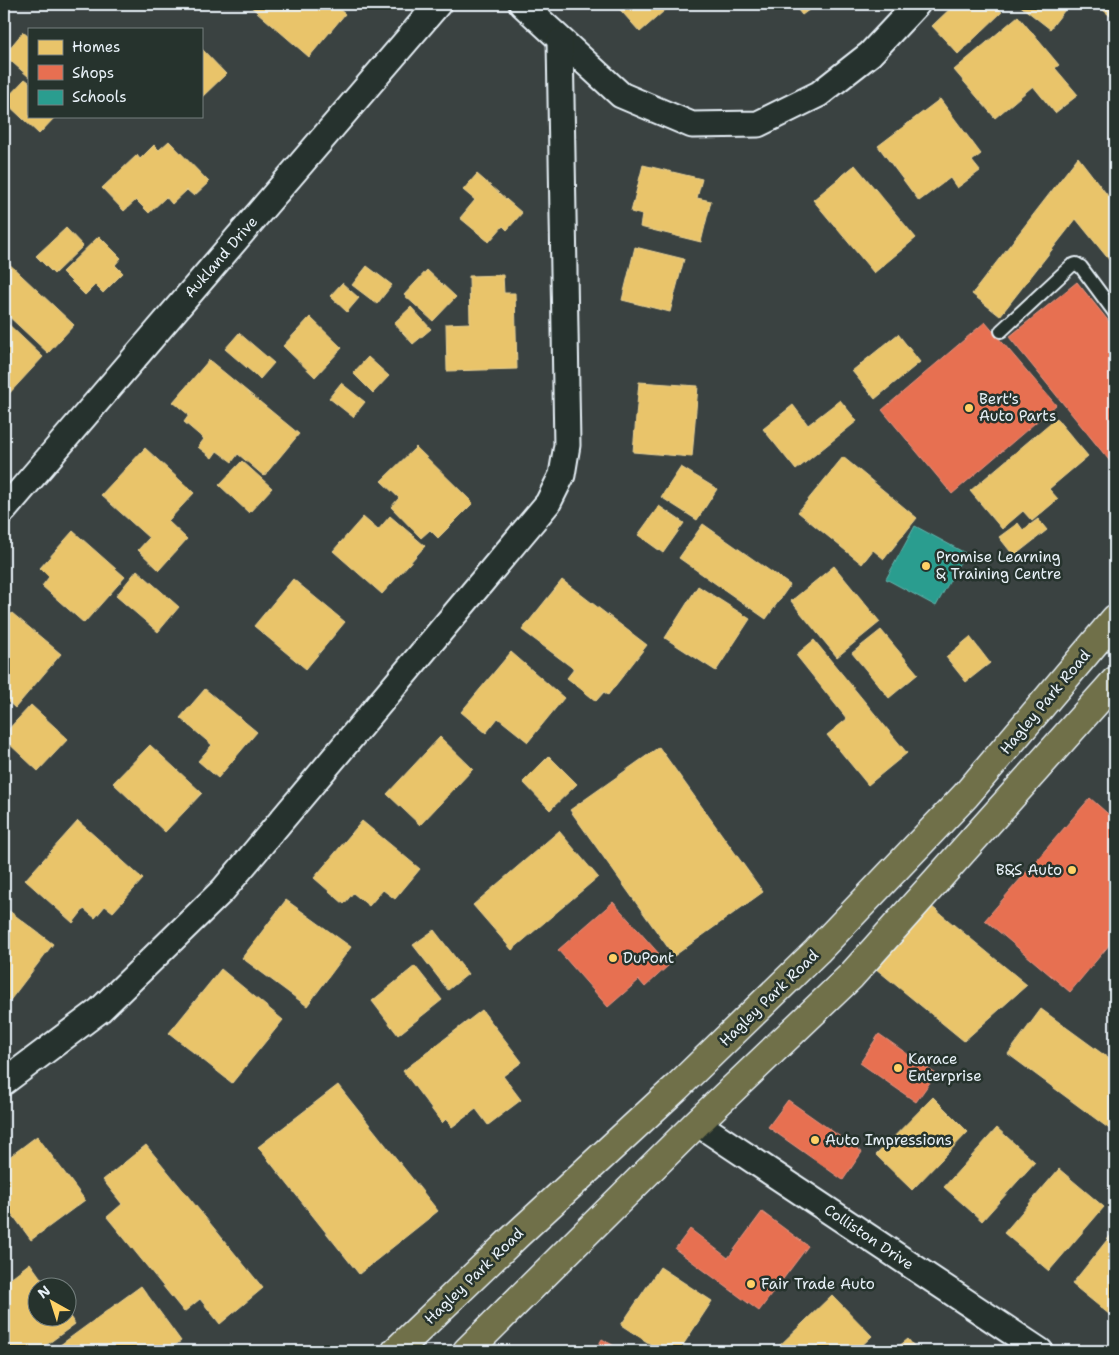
<svg xmlns="http://www.w3.org/2000/svg" width="1119" height="1355" font-family="'Shantell Sans',sans-serif">
	<style>
		.homes { fill: #e9c46a; stroke: #e9d295 }
		.shops { fill: #e76f51; stroke: #e79683 }
		.schools { fill: #2a9d8f; stroke: #63b6ae }
		.lines { fill: none; stroke-linecap: round; stroke-linejoin: round }
		.lane-casing { stroke: #e8f1f8; stroke-width: 16 }
		.street-casing { stroke: #e8f1f8; stroke-width: 29 }
		.primary-casing { stroke: #e8f1f8; stroke-width: 31 }
		.lane { stroke: #26332d; stroke-width: 12 }
		.street { stroke: #26332d; stroke-width: 25 }
		.primary { stroke: #70704a; stroke-width: 28 }
		.poi-dot { fill: #ffd166; stroke: #26332d; stroke-width: 2 }
		.labels { text-anchor: middle; dominant-baseline: central; stroke-width: 5; stroke-linejoin: round; paint-order: stroke }
		.street-label { font-size: 15px; fill: #e8f1f8; stroke: #26332d }
		.poi-label { font-size: 15px; fill: #e8f1f8; stroke: #26332d; text-anchor: start }
	</style>
	<rect width="100%" height="100%" fill="#3a4241"/>
	<filter id="ink" filterUnits="userSpaceOnUse"><feTurbulence type="fractalNoise" baseFrequency=".02" numOctaves="2"/><feDisplacementMap in="SourceGraphic" scale="10" xChannelSelector="R" yChannelSelector="G"/><feConvolveMatrix kernelMatrix="1 2 1 2 8 2 1 2 1" color-interpolation-filters="sRGB"/></filter>
	<g filter="url(#ink)">
		<g class="homes">
			<path d="M251,4H333L345,14L309,57L249,5Z"/>
			<path d="M615,4H672L640,32Z"/>
			<path d="M793,4H817L802,15Z"/>
			<path d="M955,4H994L1002,12L958,54L932,26Z"/>
			<path d="M1018,4H1065L1068,6L1050,29Z"/>
			<path d="M1096,4H1115V20Z"/>
			<path d="M1018,16L1059,65L1055,68L1078,95L1055,113L1033,86L995,118L954,70Z"/>
			<path d="M23,32L29,37V77L4,55Z"/>
			<path d="M201,48L226,74L201,98Z"/>
			<path d="M25,79L29,82V116H56L39,134L4,101Z"/>
			<path d="M940,99L981,154L972,161L980,171L957,188L950,178L919,201L878,146Z"/>
			<path d="M169,141L209,182L194,196L187,190L172,204L166,197L149,213L136,200L124,211L102,188L137,155L140,159L154,145L159,150Z"/>
			<path d="M1078,157L1115,205V267L1076,219L1000,316L972,294Z"/>
			<path d="M643,165L702,179L697,198L711,201L701,242L640,227L642,215L631,212Z"/>
			<path d="M855,165L916,238L874,273L813,200Z"/>
			<path d="M477,174L522,213L507,230L503,226L489,242L460,218L475,200L463,190Z"/>
			<path d="M66,228L83,246L54,274L36,256Z"/>
			<path d="M99,236L121,258L115,265L123,273L103,293L95,285L85,295L62,272Z"/>
			<path d="M635,247L684,259L670,312L622,300Z"/>
			<path d="M4,259L74,325L48,353L4,312Z"/>
			<path d="M367,266L392,285L377,304L352,285Z"/>
			<path d="M427,270L456,297L433,321L404,295Z"/>
			<path d="M503,275L504,293H515L517,369L447,371L446,324L470,323L469,276Z"/>
			<path d="M342,283L359,298L347,312L330,296Z"/>
			<path d="M411,307L431,329L413,344L394,323Z"/>
			<path d="M310,317L342,348L315,377L283,346Z"/>
			<path d="M4,320L43,357L5,398L4,397Z"/>
			<path d="M239,333L274,363L260,379L225,349Z"/>
			<path d="M898,334L920,362L875,399L852,371Z"/>
			<path d="M368,357L389,376L373,393L353,373Z"/>
			<path d="M209,360L299,434L264,476L238,454L232,462L217,451L212,458L198,447L204,439L184,422L189,415L173,402Z"/>
			<path d="M639,382L698,386L692,457L633,452Z"/>
			<path d="M341,383L365,402L353,417L329,398Z"/>
			<path d="M840,400L857,421L796,470L763,429L793,405L808,425Z"/>
			<path d="M1056,418L1088,456L1049,489L1058,499L1032,521L1023,511L1002,529L970,491Z"/>
			<path d="M416,447L473,503L438,538L430,530L421,538L391,507L399,498L381,481Z"/>
			<path d="M145,448L194,493L168,521L187,539L159,570L138,550L149,538L101,495Z"/>
			<path d="M843,457L917,518L884,559L873,550L862,564L798,512Z"/>
			<path d="M242,461L272,488L249,513L219,485Z"/>
			<path d="M681,467L717,489L697,520L661,497Z"/>
			<path d="M659,506L684,523L663,553L638,535Z"/>
			<path d="M390,516L425,546L382,594L333,551L363,517L378,530Z"/>
			<path d="M1038,519L1047,530L1014,556L999,537L1018,523L1023,530Z"/>
			<path d="M703,524L790,585L766,619L679,558Z"/>
			<path d="M73,531L125,577L84,623L42,586L49,577L40,568Z"/>
			<path d="M834,566L880,622L837,657L791,601Z"/>
			<path d="M137,570L179,607L158,632L116,596Z"/>
			<path d="M293,579L345,622L306,669L254,626Z"/>
			<path d="M562,580L647,645L608,695L604,692L596,701L567,678L574,669L522,630Z"/>
			<path d="M698,586L750,619L716,671L665,638Z"/>
			<path d="M12,613L61,654L15,708L4,698V623Z"/>
			<path d="M881,630L918,674L889,698L852,653Z"/>
			<path d="M970,637L990,663L966,682L946,657Z"/>
			<path d="M814,640L907,753L868,785L827,735L847,719L796,655Z"/>
			<path d="M511,652L564,698L528,742L498,718L486,733L461,712Z"/>
			<path d="M205,689L257,732L218,778L198,761L212,745L180,718Z"/>
			<path d="M31,705L68,739L38,771L4,739V734Z"/>
			<path d="M440,737L473,769L420,825L387,794Z"/>
			<path d="M150,745L202,793L165,832L113,783Z"/>
			<path d="M659,747L763,892L674,956L570,810Z"/>
			<path d="M549,756L577,784L550,810L523,782Z"/>
			<path d="M78,821L143,879L113,912L105,906L95,918L84,909L73,923L25,880Z"/>
			<path d="M362,821L420,869L395,899L383,890L369,906L353,893L344,904L314,878Z"/>
			<path d="M559,831L598,877L512,950L473,905Z"/>
			<path d="M286,900L351,947L307,1006L242,958Z"/>
			<path d="M931,906L1027,985L964,1041L875,968Z"/>
			<path d="M4,907L53,944L8,1003L4,1000Z"/>
			<path d="M434,930L468,974L448,990L413,945Z"/>
			<path d="M415,966L442,1000L398,1035L372,1001Z"/>
			<path d="M221,969L283,1020L232,1083L169,1033Z"/>
			<path d="M1041,1009L1115,1063V1133L1008,1054Z"/>
			<path d="M482,1010L522,1062L503,1076L521,1100L488,1125L476,1109L452,1127L446,1119L442,1123L403,1071Z"/>
			<path d="M338,1085L438,1211L359,1274L258,1147Z"/>
			<path d="M933,1097L968,1132L912,1190L876,1155Z"/>
			<path d="M997,1128L1035,1162L982,1221L944,1187Z"/>
			<path d="M37,1136L85,1200L31,1240L4,1203V1161Z"/>
			<path d="M146,1145L263,1288L220,1324L200,1299L184,1312L107,1217L122,1204L103,1180Z"/>
			<path d="M1059,1169L1104,1207L1049,1271L1004,1233Z"/>
			<path d="M1115,1230V1319L1072,1284Z"/>
			<path d="M30,1263L48,1288H38V1318H68V1314L75,1324L38,1351H4V1283Z"/>
			<path d="M660,1267L712,1301L679,1351H661L621,1325Z"/>
			<path d="M141,1286L181,1341L167,1351H52Z"/>
			<path d="M832,1295L872,1336L856,1351H774Z"/>
			<path d="M908,1339L918,1351H893Z"/>
		</g>
		<g class="shops">
			<path d="M1077,282L1115,329V463L1113,465L1009,337Z"/>
			<path d="M985,322L1056,405L952,494L882,410Z"/>
			<path d="M1090,798L1115,820V938L1070,992L985,920Z"/>
			<path d="M613,902L669,965L645,987L639,980L608,1007L558,950Z"/>
			<path d="M879,1034L936,1074L916,1102L860,1063Z"/>
			<path d="M788,1100L862,1152L843,1180L768,1127Z"/>
			<path d="M762,1212L808,1246L759,1311L675,1249L690,1229L728,1258Z"/>
			<path d="M602,1339L623,1351H595Z"/>
		</g>
		<path class="schools" d="M915,526L965,553L936,606L886,579Z"/>
		<g class="lines">
			<g class="lane-casing">
				<path id="lane" d="M1001,331L1071,266L1076,264L1081,267L1115,313"/>
			</g>
			<g class="street-casing">
				<g id="street">
					<path d="M522,4L621,95L692,125L758,124L819,94L870,54L917,4"/>
					<path d="M4,510L438,4"/>
					<path d="M4,1082L100,1010L223,890L548,503L562,475L567,445L560,41"/>
					<path d="M697,1123L1040,1351"/>
				</g>
			</g>
			<g class="primary-casing">
				<g id="primary">
					<path d="M396,1351L518,1234L677,1087L817,951L966,795L1115,619"/>
					<path d="M467,1351L697,1123L851,976L1115,681"/>
				</g>
			</g>
			<use href="#lane" class="lane"/>
			<use href="#street" class="street"/>
			<use href="#primary" class="primary"/>
		</g>
	</g>
	<g class="poi-dot">
		<circle cx="969" cy="408" r="5"/>
		<circle cx="926" cy="566" r="5"/>
		<circle cx="1072" cy="870" r="5"/>
		<circle cx="613" cy="958" r="5"/>
		<circle cx="898" cy="1068" r="5"/>
		<circle cx="815" cy="1140" r="5"/>
		<circle cx="751" cy="1284" r="5"/>
	</g>
	<g class="labels">
		<g class="street-label">
			<text transform="translate(221 257) rotate(-49)">Aukland Drive</text>
			<text transform="translate(1045 702) rotate(-50)">Hagley Park Road</text>
			<text transform="translate(769 998) rotate(-44)">Hagley Park Road</text>
			<text transform="translate(869 1237) rotate(34)">Colliston Drive</text>
			<text transform="translate(474 1276) rotate(-44)">Hagley Park Road</text>
		</g>
		<g class="poi-label">
			<text x="979" y="399">Bert's<tspan x="979" dy="17">Auto Parts</tspan></text>
			<text x="936" y="557">Promise Learning<tspan x="936" dy="17">&amp; Training Centre</tspan></text>
			<text x="1062" y="870" text-anchor="end">B&amp;S Auto</text>
			<text x="623" y="958">DuPont</text>
			<text x="908" y="1059">Karace<tspan x="908" dy="17">Enterprise</tspan></text>
			<text x="825" y="1140">Auto Impressions</text>
			<text x="761" y="1284">Fair Trade Auto</text>
		</g>
	</g>
	<rect width="1119" height="1355" fill="none" stroke="#26332d" stroke-width="20"/>
	<rect x="10" y="10" width="1099" height="1335" fill="none" stroke="#e8f1f8" stroke-width="2" filter="url(#ink)"/>
	<rect x="28" y="28" width="175" height="90" fill="#26332d" stroke="#747f7e"/>
	<rect x="38" y="40" width="25" height="15" fill="#e9c46a" stroke="#747f7e"/>
	<text x="72" y="52" font-size="15" fill="#e8f1f8">Homes</text>
	<rect x="38" y="65" width="25" height="15" fill="#e76f51" stroke="#747f7e"/>
	<text x="72" y="78" font-size="15" fill="#e8f1f8">Shops</text>
	<rect x="38" y="90" width="25" height="15" fill="#2a9d8f" stroke="#747f7e"/>
	<text x="72" y="102" font-size="15" fill="#e8f1f8">Schools</text>
	<g transform="translate(52 1302) rotate(321)"><circle r="24" fill="#26332d" stroke="#747f7e"/>
	<path d="M0-4L9 19L0 12L-9 19Z" fill="#ffd166"/>
	<text y="-8" font-size="14" font-weight="bold" text-anchor="middle" fill="#e8f1f8">N</text>
	</g>
</svg>
